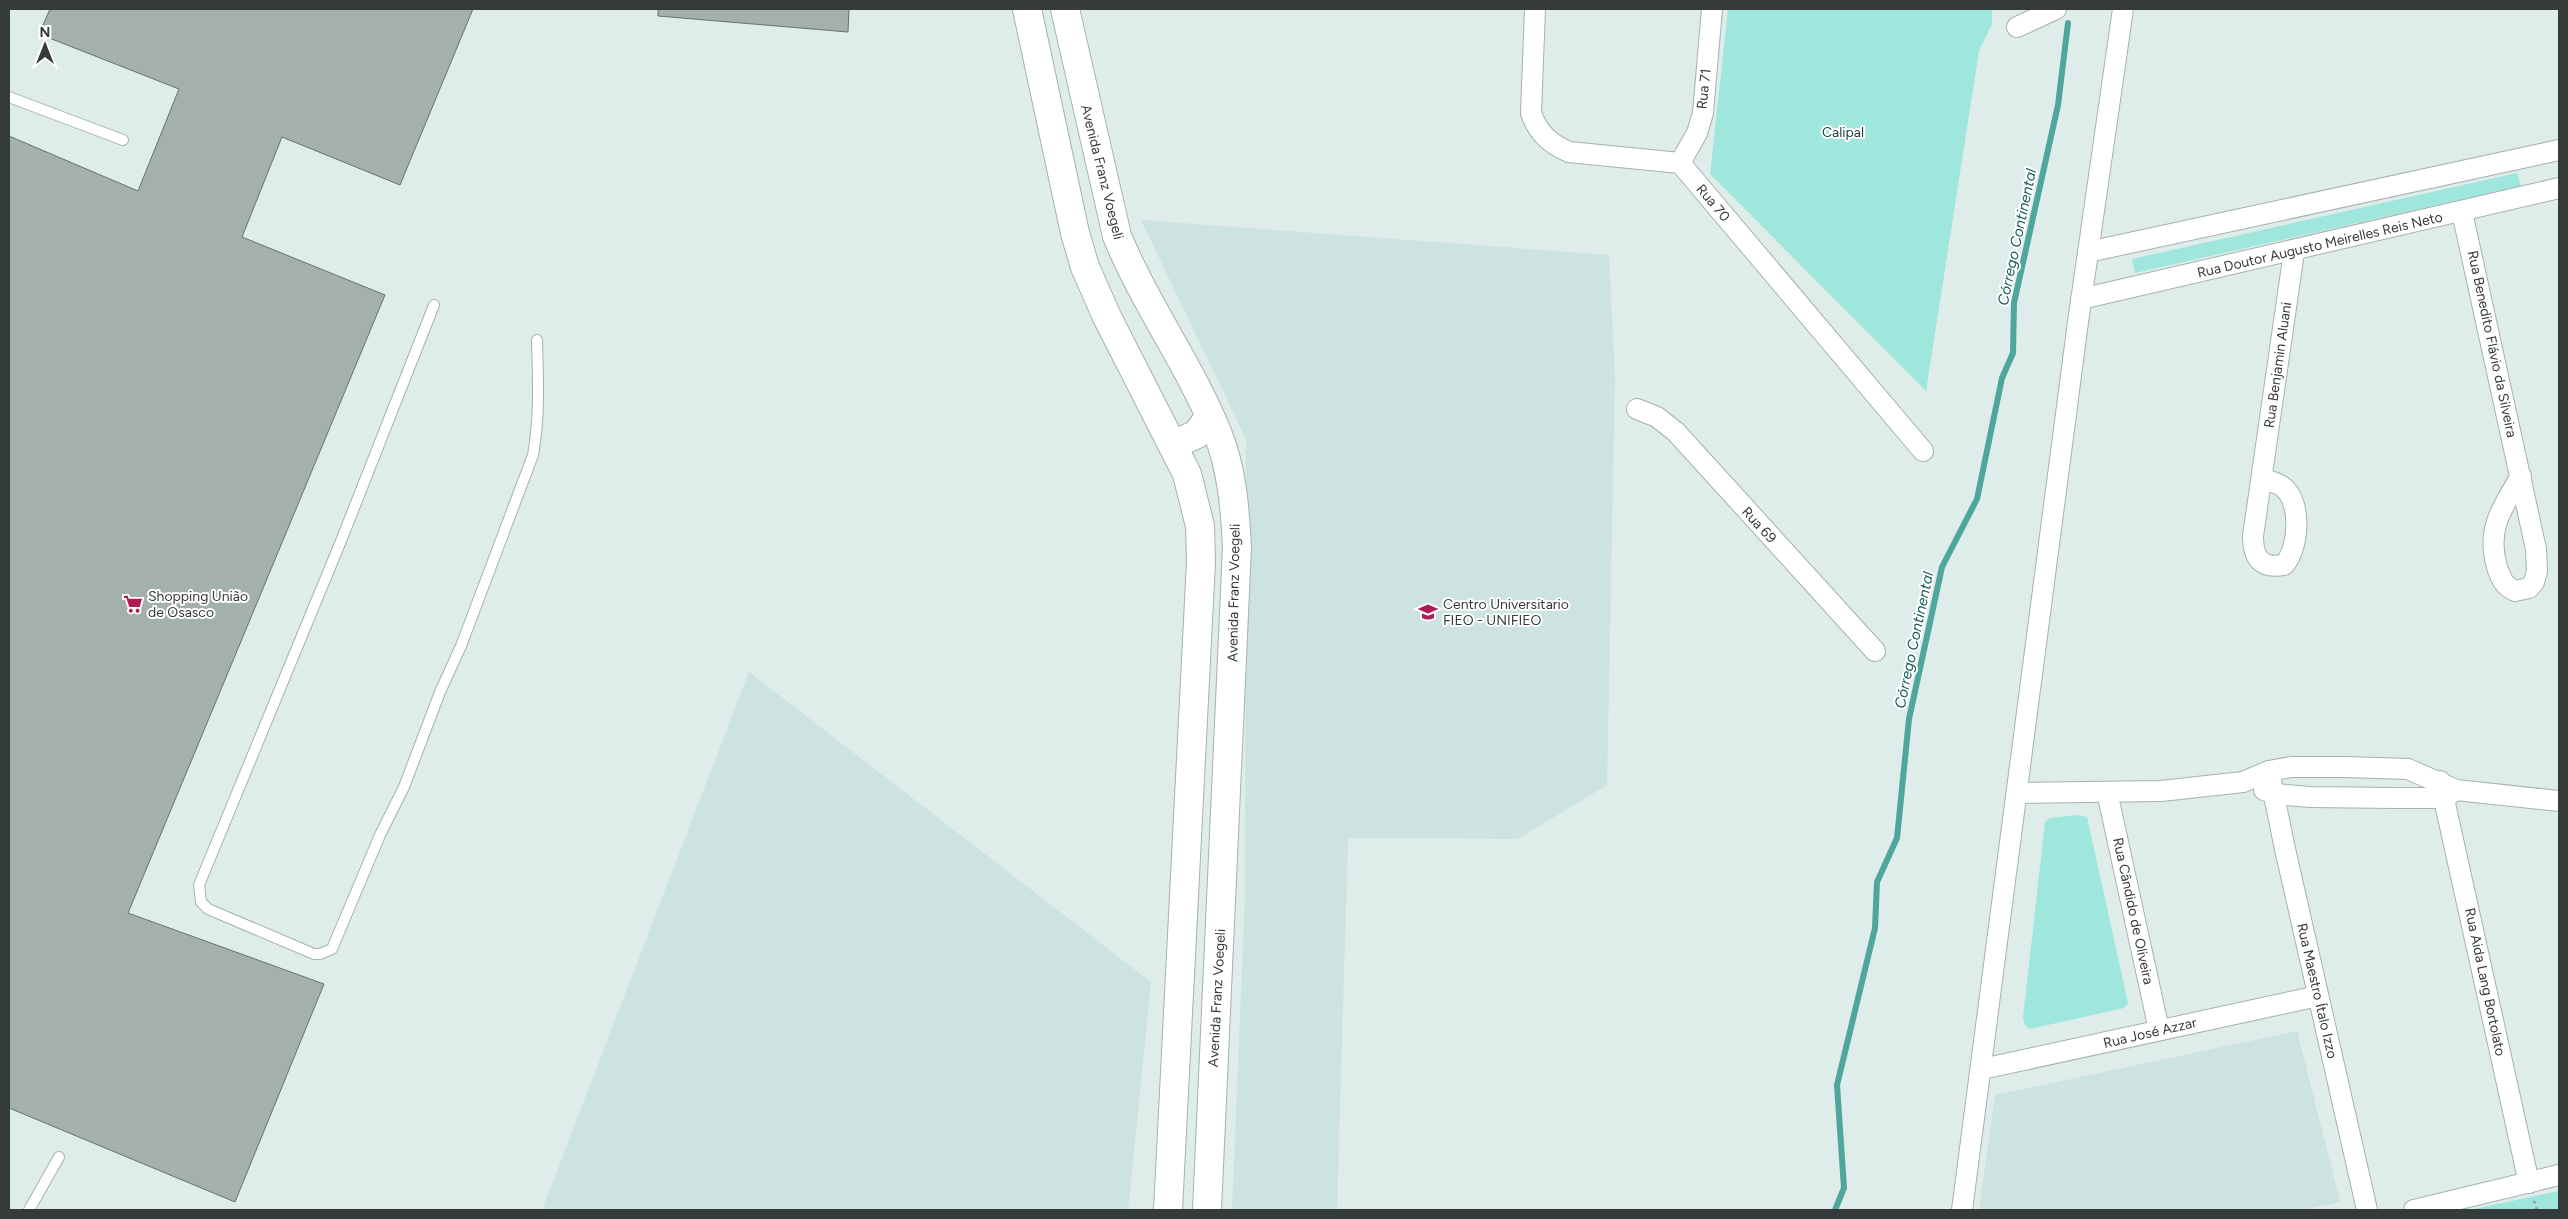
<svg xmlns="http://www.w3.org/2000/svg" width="2568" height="1219" font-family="Figtree,sans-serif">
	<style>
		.built { fill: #cce3df }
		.green { fill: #9fe6dc }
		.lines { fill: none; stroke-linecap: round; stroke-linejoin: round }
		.stream { stroke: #4ea69c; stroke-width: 6 }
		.building { fill: #a3b0ae; stroke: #657270 }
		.service-casing { stroke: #a5b2b0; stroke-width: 12 }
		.minor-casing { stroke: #a5b2b0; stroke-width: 22 }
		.secondary-casing { stroke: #a5b2b0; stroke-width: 30 }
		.path { stroke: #97a1a0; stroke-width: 3; stroke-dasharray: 2.5 4; stroke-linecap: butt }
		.service { stroke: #fff; stroke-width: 10 }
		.minor { stroke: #fff; stroke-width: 20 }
		.secondary { stroke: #fff; stroke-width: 28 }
		.labels { text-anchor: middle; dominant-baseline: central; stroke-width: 4; stroke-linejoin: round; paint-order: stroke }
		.street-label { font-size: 14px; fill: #353b3a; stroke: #fff }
		.park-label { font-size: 14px; fill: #133d38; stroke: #fff }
		.poi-label { font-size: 14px; fill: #353b3a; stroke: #fff; text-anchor: start }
		.water-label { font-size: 15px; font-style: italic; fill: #135d56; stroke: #fff }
	</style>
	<rect width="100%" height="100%" fill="#deecea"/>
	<g class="built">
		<path d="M1141,220L1609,255L1615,378L1607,785L1518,839L1348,838L1337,1210H1232L1245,898L1246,439Z"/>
		<path d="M749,672L1151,982L1128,1210H542Z"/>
		<path d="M2297,1031L2340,1202L2303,1210H1979L1995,1095Z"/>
	</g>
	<g class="green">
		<path d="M1728,9H1992V24L1979,51L1926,391L1710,174Z"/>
		<path d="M2517,173L2521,186L2135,273L2132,259Z"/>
		<path d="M2077,815L2087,817L2128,1003L2124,1008L2030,1029L2025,1025L2023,1018L2045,822L2050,818Z"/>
		<path d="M2559,1191V1210H2469Z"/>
	</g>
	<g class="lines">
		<path class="stream" d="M1835,1210L1844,1188L1837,1085L1875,928L1877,882L1897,838L1909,719L1942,567L1977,499L2002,378L2013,353L2014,303L2058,105L2068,23"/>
	</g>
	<g class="building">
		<path d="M50,9H473L400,185L282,137L242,237L385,295L128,913L324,984L235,1202L9,1108V136L138,191L179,89L39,34Z"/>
		<path d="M658,9H849L848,32L658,16Z"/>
	</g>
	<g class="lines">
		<g class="service-casing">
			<g id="service">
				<path d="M9,97L123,140"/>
				<path d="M434,305L341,541L199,885L201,902L208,909L314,954H320L332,949L380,835L404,787L440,692L461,646L533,455C540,416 538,379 537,340"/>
				<path d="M29,1210L59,1157"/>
			</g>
		</g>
		<g class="minor-casing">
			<g id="minor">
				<path d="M1535,9L1531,113C1538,133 1550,144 1569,152L1680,163L1923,451"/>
				<path d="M2017,27L2056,9"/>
				<path d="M1680,163L1697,133L1703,113L1712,9"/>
				<path d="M2462,212L2536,549L2537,571L2534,582L2529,588L2515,591C2504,586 2501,579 2497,567C2486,529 2502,508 2521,476"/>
				<path d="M2088,252L2559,150"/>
				<path d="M2081,299L2559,188"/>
				<path d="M1637,409L1657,417L1676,432L1875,651"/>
				<path d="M2262,479C2269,481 2278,482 2284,488C2302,503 2299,549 2284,565C2261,569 2253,558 2253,536L2294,252"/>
				<path d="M2269,771L2285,849L2367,1210"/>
				<path d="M2440,781L2529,1183"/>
				<path d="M2264,790L2275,794L2310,797L2396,798H2445L2454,791"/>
				<path d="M2107,792L2159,1030"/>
				<path d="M2017,793L2161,791L2243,782L2269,771L2291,767H2346L2408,769L2456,790L2559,801"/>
				<path d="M1982,1069L2318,996"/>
				<path d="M1962,1210L2078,322L2123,9"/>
				<path d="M2414,1210L2559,1175"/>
			</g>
		</g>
		<g class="secondary-casing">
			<g id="secondary">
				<path d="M1027,9L1075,233L1085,267L1107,317L1187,474L1200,526L1201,562L1168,1210"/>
				<path d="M1065,9L1117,236C1145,304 1189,364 1217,432C1232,468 1235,509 1237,547L1207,1210"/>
				<path d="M1173,445L1197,434L1209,417"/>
			</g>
		</g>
		<path class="path" d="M2534,1201L2537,1210"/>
		<use href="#service" class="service"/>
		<use href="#minor" class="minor"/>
		<use href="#secondary" class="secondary"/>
	</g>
	<defs>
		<g id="supermarket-bare" transform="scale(1.5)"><path d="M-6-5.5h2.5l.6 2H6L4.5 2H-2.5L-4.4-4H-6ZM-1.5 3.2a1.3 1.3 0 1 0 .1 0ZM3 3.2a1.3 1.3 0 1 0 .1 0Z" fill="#ad1c52" stroke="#fff" stroke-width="2.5" paint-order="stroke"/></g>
		<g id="university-bare" transform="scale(1.5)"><path d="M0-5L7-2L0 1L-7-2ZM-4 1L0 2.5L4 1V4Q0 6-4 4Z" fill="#ad1c52" stroke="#fff" stroke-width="2.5" paint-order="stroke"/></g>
	</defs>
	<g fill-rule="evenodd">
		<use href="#supermarket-bare" x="133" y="604"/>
		<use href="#university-bare" x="1428" y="612"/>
	</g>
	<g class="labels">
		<g class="street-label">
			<text transform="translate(1704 89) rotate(-84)">Rua 71</text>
			<text transform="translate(1102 172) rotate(76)">Avenida Franz Voegeli</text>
			<text transform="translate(1713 203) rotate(50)">Rua 70</text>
			<text transform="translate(2320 245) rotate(-13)">Rua Doutor Augusto Meirelles Reis Neto</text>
			<text transform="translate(2492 344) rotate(78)">Rua Benedito Flávio da Silveira</text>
			<text transform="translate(2278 365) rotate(-82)">Rua Benjamin Aluani</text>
			<text transform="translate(1759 525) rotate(47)">Rua 69</text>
			<text transform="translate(1234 593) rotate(-89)">Avenida Franz Voegeli</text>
			<text transform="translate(2133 911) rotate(78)">Rua Cândido de Oliveira</text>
			<text transform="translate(2485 982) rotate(78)">Rua Aida Lang Bortolato</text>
			<text transform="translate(2317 991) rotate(77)">Rua Maestro Ítalo Izzo</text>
			<text transform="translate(1217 998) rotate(-87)">Avenida Franz Voegeli</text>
			<text transform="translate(2150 1033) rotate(-13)">Rua José Azzar</text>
		</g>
		<g class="park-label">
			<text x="1843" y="132">Calipal</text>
		</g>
		<g class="poi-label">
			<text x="148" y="596">Shopping União<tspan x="148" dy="16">de Osasco</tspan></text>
			<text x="1443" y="604">Centro Universitario<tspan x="1443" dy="16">FIEO - UNIFIEO</tspan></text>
		</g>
		<g class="water-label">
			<text transform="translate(2017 237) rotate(-78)">Córrego Continental</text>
			<text transform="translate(1914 640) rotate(-78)">Córrego Continental</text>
		</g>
	</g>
	<rect width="2568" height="1219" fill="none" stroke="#353b3a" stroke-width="20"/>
	<g transform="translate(45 45)" stroke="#ffffff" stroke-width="4" paint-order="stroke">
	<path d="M0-4L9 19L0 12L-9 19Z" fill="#353b3a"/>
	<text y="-8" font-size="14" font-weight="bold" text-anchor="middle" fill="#353b3a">N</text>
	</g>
</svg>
